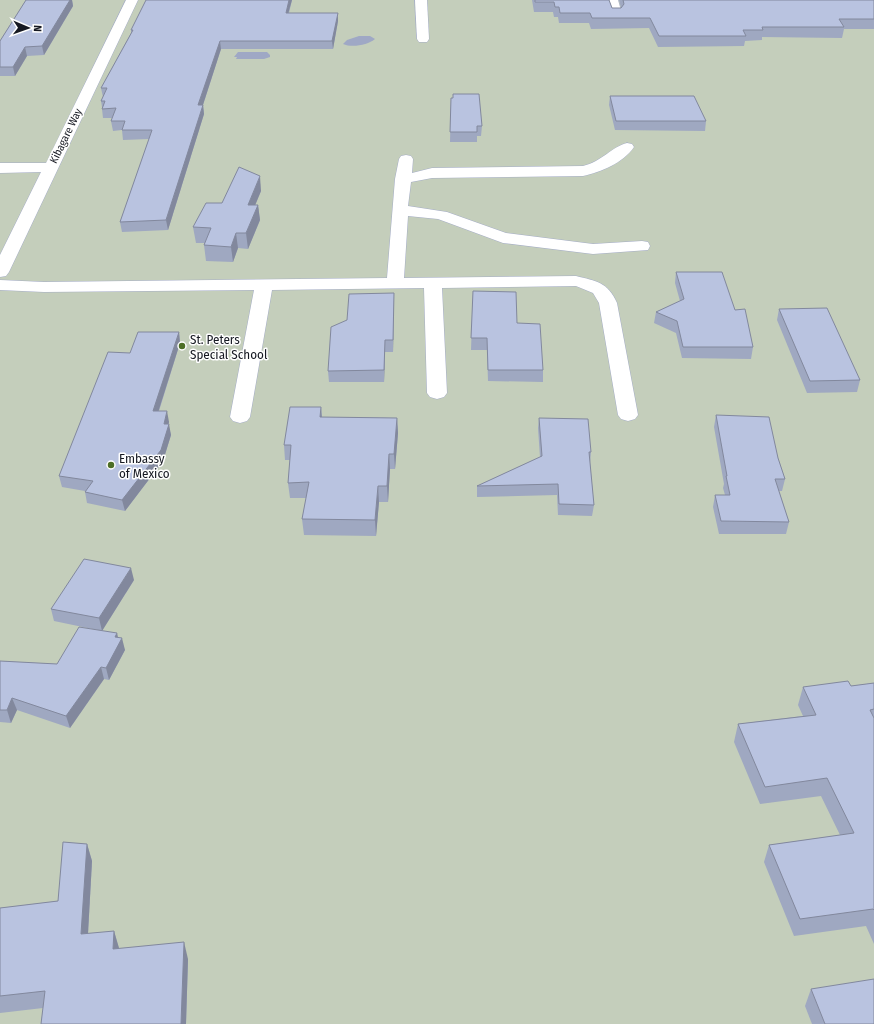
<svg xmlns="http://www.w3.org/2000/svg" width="874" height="1024" font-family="'Fira Sans Condensed',sans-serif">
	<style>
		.green { fill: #c4cebb }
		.water { fill: #9fa8c5 }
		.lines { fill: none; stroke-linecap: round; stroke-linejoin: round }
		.street-casing { stroke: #a5adc7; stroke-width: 1 }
		.street { fill: #fff; fill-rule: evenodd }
		.wall { fill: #9fa8c1 }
		.shaded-wall { fill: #82889d }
		.building { fill: #b9c3e0; stroke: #82889d }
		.poi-dot { fill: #4d6e26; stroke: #fff; stroke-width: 1.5 }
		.labels { text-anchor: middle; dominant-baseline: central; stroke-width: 3; stroke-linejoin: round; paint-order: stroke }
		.far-street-label { font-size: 11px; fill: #161922; stroke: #fff }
		.poi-label { font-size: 13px; fill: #161922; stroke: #fff; text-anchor: start }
	</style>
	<rect width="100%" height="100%" fill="#fafafa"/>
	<rect class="green" x="0" y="0" width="874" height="1024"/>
	<g class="water">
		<path d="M359,36H370L375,39C368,45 352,48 343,44L347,40Z"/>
		<path d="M238,52H267L270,55V57L264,59H236L237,57H234Z"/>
	</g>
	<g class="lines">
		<g class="street-casing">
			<g id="street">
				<path d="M126,0H138L9,272L6,276L0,277V255L41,172L0,173V163H46Z"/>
				<path d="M415,0H427L429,39L427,42H419L417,39Z"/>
				<path d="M606,0H618L622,14L620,17H612Z"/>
				<path d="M627,143L632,144L634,147C623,163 601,172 583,176L432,178L411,182L408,206L447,212L506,233L593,244L642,241L648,242L650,246L648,250L593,254L503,243L438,219L408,216L404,278L576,276C596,281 608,282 617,303L638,415L635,419L628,421L621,419L618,415L599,303L593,293L576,286L442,288L447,393L444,397L437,399L430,397L427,393L424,288L272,290L250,417L247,421L240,423L233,421L230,417L254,290L44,292L0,290V280L44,282L387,278L395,179L399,159L401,156L406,155L411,156L413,159L412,173L432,168L583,166C601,162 613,146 627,143Z"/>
			</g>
		</g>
		<use href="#street" class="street"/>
	</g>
	<g class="wall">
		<path d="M26,0H72L73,6L44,55L27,56L15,76H0V41Z"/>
		<path d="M146,0H292L289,13H338V21L333,49H221L203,105L204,114L168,230L122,232L120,222L149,139L123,140L122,130L113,131L111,121L113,118H103L102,109V107L101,101L103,97L101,88L131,33V30Z"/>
		<path d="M532,0H609L612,8H621L619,0H874V29H844L842,38L762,37V40L745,41L744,46L658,47L649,28L591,29L589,23H559L558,17H554L553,12H534Z"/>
		<path d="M610,96L706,121L705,131L615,130L609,105Z"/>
		<path d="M451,98L482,126L481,136H477V142H450Z"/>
		<path d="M261,191L255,205H258L260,220L248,249L238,248L233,262L206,261L204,245L205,243H196L193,227L222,203Z"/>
		<path d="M676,272L735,310L753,347L751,359L682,358L676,333L654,323L656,312L680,301L675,283Z"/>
		<path d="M473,291L517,323L543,370V382L488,381L487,350H471Z"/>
		<path d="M394,293L393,352H385L384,382H329L328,371L347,320Z"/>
		<path d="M779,309L860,380L857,392L807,393L777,320Z"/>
		<path d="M179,332L180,343L159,411L169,422L168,424L171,435L163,461L125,511L87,503L85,492V491L62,487L59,476L130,353Z"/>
		<path d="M321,407L322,417L397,418L398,433L395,469H390L388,502H379L376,536L304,535L302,519L306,498H290L288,483L290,460H285L284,445Z"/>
		<path d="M716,415L778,458L785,479L782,491H779L789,522L786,534H719L713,507L715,495H725L723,488L724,484L714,427Z"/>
		<path d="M539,418L591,452L590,463L594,505L592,516L558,515L557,495L477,497V486L540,457L538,428Z"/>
		<path d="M134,580L102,631L54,621L51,609Z"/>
		<path d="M117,633L118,638L125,650L109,680L104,679L70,728L17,710L11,723L0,722V661L57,664Z"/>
		<path d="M874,683V944L866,926L794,936L764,862L769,845L840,835L821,796L760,804L734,742L738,724L803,716L798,705L803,687L851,686Z"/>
		<path d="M87,844L92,861L88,934L114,931L119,949L188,959L186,1024H41L43,1008L0,1013V908L58,901Z"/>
		<path d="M811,989L874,1024H812L805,1006Z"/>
	</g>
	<g class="shaded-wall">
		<path d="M70,0H72L73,6L44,55L42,46Z"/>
		<path d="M289,0H292L286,21V13Z"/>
		<path d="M338,13V21L333,49L332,41Z"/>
		<path d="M220,41L221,49L200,114L198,105Z"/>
		<path d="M25,47L27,56L15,76L13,67Z"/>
		<path d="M203,105L204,114L168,230L166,220Z"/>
		<path d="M260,176L261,191L249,220L248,205Z"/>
		<path d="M258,205L260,220L248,249L246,233Z"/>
		<path d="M236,233L238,248L233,262L231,247Z"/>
		<path d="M394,293V305L393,352V340Z"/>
		<path d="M179,332L180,343L155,422L153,411Z"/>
		<path d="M385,340V352L384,382V370Z"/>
		<path d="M321,407L322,422L320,417Z"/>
		<path d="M167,411L169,422L166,432L169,424L171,435L163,461L125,511L122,500L164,424Z"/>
		<path d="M397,418L398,433L395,469L394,454Z"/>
		<path d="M389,454L390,469L388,502L387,486Z"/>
		<path d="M378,486L379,502L376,536L375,520Z"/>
		<path d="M131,568L134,580L102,631L99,618Z"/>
		<path d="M117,633L119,643L122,638L125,650L109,680L106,668L115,637Z"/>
		<path d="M101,667L104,679L70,728L66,716Z"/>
		<path d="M12,698L17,710L11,723L7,710Z"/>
		<path d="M87,844L92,861L87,951L81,934Z"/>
		<path d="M114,931L119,948L118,966L113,949Z"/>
		<path d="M184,942L188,959L186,1024H181Z"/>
	</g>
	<g class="building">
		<path d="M26,0H70L42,46L25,47L13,67H0V41Z"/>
		<path d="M146,0H289L286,13H338L332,41H220L198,105H203L166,220L120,222L152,130H122L125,121H111L116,108L102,109L105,101H101L107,88H101L133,30H131Z"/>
		<path d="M535,0H609L612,8H621L624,4L623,0H874V19H839L844,27H762L763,30H743L746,36H659L650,18H592L590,13H560L559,7H555L554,2H535Z"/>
		<path d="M453,94H479L482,126H477V132H450L451,98H453Z"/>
		<path d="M610,96H694L706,121H616Z"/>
		<path d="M239,167L260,176L248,205H258L246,233H236L231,247L204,245L211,228L193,227L206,203H222Z"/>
		<path d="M676,272H722L735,310L745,309L753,347H683L677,321L656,312L684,299Z"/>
		<path d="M473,291L516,292L517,323L540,324L543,370H488L487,338H471Z"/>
		<path d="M394,293L393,340H385L384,370L328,371L331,327L347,320L349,294Z"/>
		<path d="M827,308L860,380L810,381L779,309Z"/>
		<path d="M138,332H179L153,411H167L164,424H169L161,450L122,500L85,492L93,481L59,476L108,352L130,353Z"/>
		<path d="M290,407H321L320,417L397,418L394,454H389L387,486H378L375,520L302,519L309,482L288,483L291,445H284Z"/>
		<path d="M716,415L769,417L778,458L785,479H775L789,522L721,521L715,495H730L726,476H727Z"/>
		<path d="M539,418L588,419L591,452H589L594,505L559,504L558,484L477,486L542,456Z"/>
		<path d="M84,559L131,568L99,618L51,609Z"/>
		<path d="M79,627L117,633L115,637L122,638L106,668L101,667L66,716L12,698L7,710H0V661L57,664Z"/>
		<path d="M848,681L851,686L874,683V709L870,710L874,718V910L873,909L800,919L769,845L854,833L827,778L765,787L738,724L816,715L803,687Z"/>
		<path d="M63,842L87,844L81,934L114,931L113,949L184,942L181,1024H41L45,991L0,996V908L58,901Z"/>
		<path d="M874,979V1024H825L811,989Z"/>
	</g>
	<g class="poi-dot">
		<circle cx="182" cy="346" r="4"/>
		<circle cx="111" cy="465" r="4"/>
	</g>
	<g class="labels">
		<g class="far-street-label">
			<text transform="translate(66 136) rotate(-64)">Kibagare Way</text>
		</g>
		<g class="poi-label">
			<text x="190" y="339">St. Peters<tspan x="190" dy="15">Special School</tspan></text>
			<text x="119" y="458">Embassy<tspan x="119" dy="15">of Mexico</tspan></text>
		</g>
	</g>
	<g transform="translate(28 28) rotate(92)" stroke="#ffffff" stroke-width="3" paint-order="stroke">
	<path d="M0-3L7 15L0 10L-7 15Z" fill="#161922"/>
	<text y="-6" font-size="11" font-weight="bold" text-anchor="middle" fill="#161922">N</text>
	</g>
</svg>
